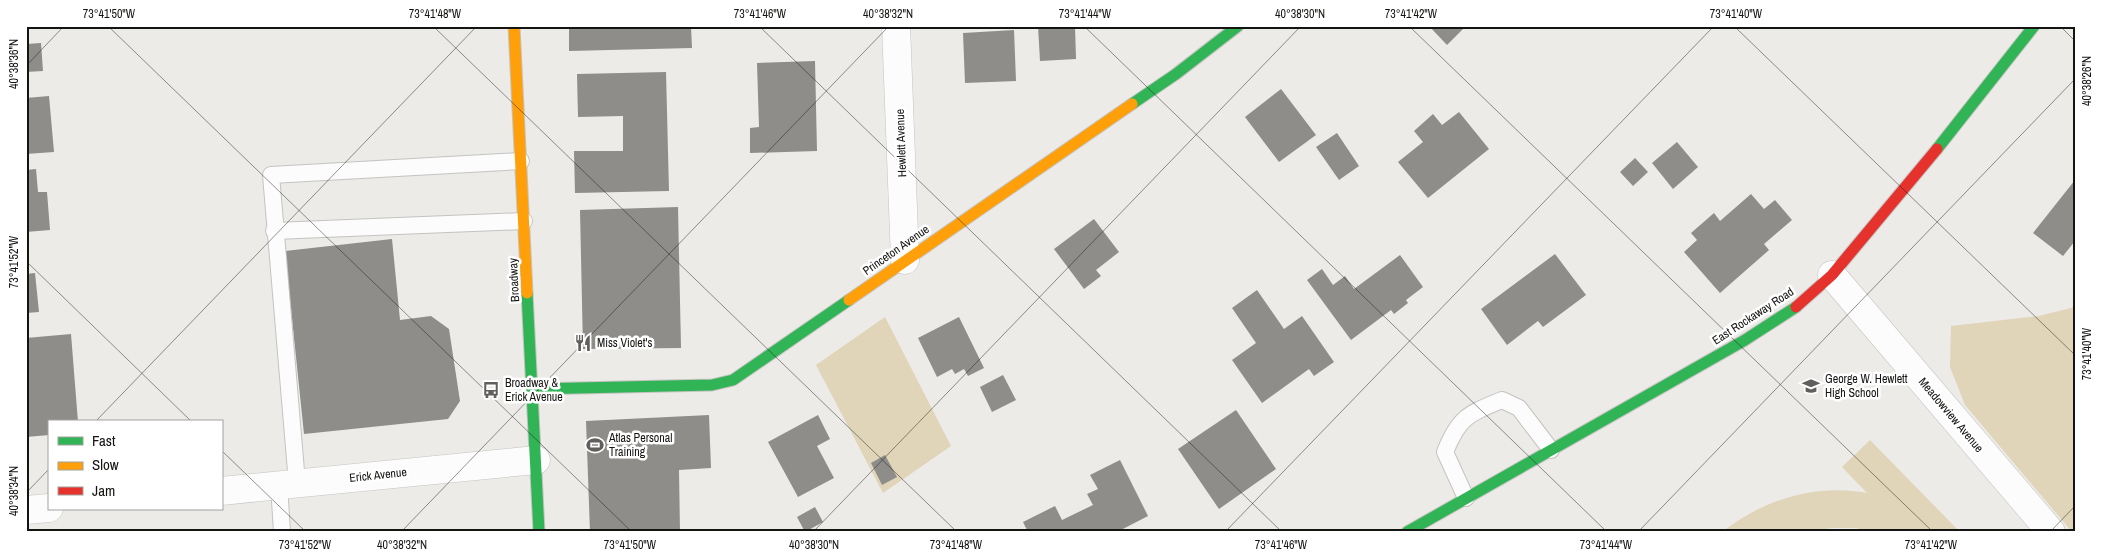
<svg xmlns="http://www.w3.org/2000/svg" width="2101" height="558" font-family="'Archivo Narrow',sans-serif">
	<style>
		.green { fill: #e0d4b9 }
		.building { fill: #8e8d8a }
		.lines { fill: none; stroke-linecap: round; stroke-linejoin: round }
		.lane-casing { stroke: #c4c3c1; stroke-width: 18 }
		.street-casing { stroke: #c4c3c1; stroke-width: 29 }
		.fast-casing { stroke: #c4c3c1; stroke-width: 13 }
		.slow-casing { stroke: #c4c3c1; stroke-width: 13 }
		.jam-casing { stroke: #c4c3c1; stroke-width: 13 }
		.lane { stroke: #fcfcfc; stroke-width: 16 }
		.street { stroke: #fcfcfc; stroke-width: 28 }
		.fast { stroke: #30b455; stroke-width: 11 }
		.slow { stroke: #ff9f0a; stroke-width: 11 }
		.jam { stroke: #e5322d; stroke-width: 11 }
		.ticks { fill: none; stroke: #141412; stroke-width: 1; stroke-opacity: 0.45 }
		.labels { text-anchor: middle; dominant-baseline: central; stroke-width: 5; stroke-linejoin: round; paint-order: stroke }
		.street-label { font-size: 12px; fill: #141412; stroke: #fff }
		.poi-label { font-size: 12px; fill: #141412; stroke: #fff; text-anchor: start }
		.neatline { fill: none; stroke: #141412; stroke-width: 2 }
		.ticks-label { font-size: 12px; text-anchor: middle; fill: #141412 }
	</style>
	<rect width="100%" height="100%" fill="#ecebe8"/>
	<g class="green">
		<path d="M2075,305V532H2072L1965,405L1950,367L1951,326L2039,316L2071,308Z"/>
		<path d="M885,317L951,446L883,493L816,365Z"/>
		<path d="M1870,440L1960,532H1873L1856,528H1832L1803,532H1722C1763,500 1815,483 1867,493L1842,467Z"/>
	</g>
	<g class="building">
		<path d="M569,26H691L692,48L569,51Z"/>
		<path d="M1038,26H1075L1076,59L1040,61Z"/>
		<path d="M1429,26H1466L1447,45Z"/>
		<path d="M1014,30L1016,81L965,83L963,33Z"/>
		<path d="M41,43L43,71L26,72V44Z"/>
		<path d="M815,61L817,151L750,153V128L759,127L757,63Z"/>
		<path d="M666,72L669,191L575,193L574,151H623V116L578,117L577,74Z"/>
		<path d="M1281,89L1316,135L1279,162L1245,117Z"/>
		<path d="M49,96L54,152L26,154V98Z"/>
		<path d="M1459,112L1489,149L1428,198L1398,162L1423,142L1414,131L1433,114L1442,125Z"/>
		<path d="M1337,133L1359,166L1339,180L1316,147Z"/>
		<path d="M1677,142L1698,167L1673,189L1652,163Z"/>
		<path d="M1635,158L1648,172L1633,186L1620,172Z"/>
		<path d="M36,169L38,192H47L50,230L26,232V170Z"/>
		<path d="M2075,180V241L2063,256L2033,233Z"/>
		<path d="M1751,194L1764,209L1775,200L1792,220L1764,244L1769,250L1720,293L1684,252L1697,240L1691,233L1714,213L1720,221Z"/>
		<path d="M678,207L681,348L583,349L580,210Z"/>
		<path d="M1094,219L1119,252L1096,270L1101,276L1084,289L1054,249Z"/>
		<path d="M392,239L400,320L431,316L449,329L460,401L448,419L304,434L285,251Z"/>
		<path d="M1555,254L1586,295L1543,327L1538,321L1507,345L1481,309Z"/>
		<path d="M1400,255L1423,287L1406,300L1408,303L1394,314L1391,310L1351,340L1307,280L1322,269L1333,285L1345,276L1354,289Z"/>
		<path d="M35,273L39,312L26,313V274Z"/>
		<path d="M1257,290L1284,329L1302,316L1334,362L1314,376L1309,369L1262,403L1232,360L1256,343L1232,308Z"/>
		<path d="M959,317L984,368L968,376L964,369L955,374L952,369L937,377L918,338Z"/>
		<path d="M71,334L78,422H49V435L26,437V338Z"/>
		<path d="M1003,375L1016,400L992,412L980,387Z"/>
		<path d="M1236,410L1276,469L1219,509L1178,449Z"/>
		<path d="M709,415L711,468L679,470L680,532H590L586,421Z"/>
		<path d="M818,415L830,439L817,446L834,478L798,497L768,442Z"/>
		<path d="M885,455L897,477L882,485L871,463Z"/>
		<path d="M1120,460L1148,516L1117,532H1028L1023,522L1055,506L1062,520L1093,505L1087,494L1098,489L1090,475Z"/>
		<path d="M815,507L823,522L805,532L797,517Z"/>
	</g>
	<g class="lines">
		<g class="lane-casing">
			<g id="lane">
				<path d="M274,231L524,221"/>
				<path d="M297,483L271,175L521,161"/>
				<path d="M279,485L282,532"/>
				<path d="M1466,498L1445,452C1459,417 1468,414 1502,400L1519,408L1551,450"/>
			</g>
		</g>
		<g class="street-casing">
			<g id="street">
				<path d="M896,26L905,260"/>
				<path d="M1832,275L2051,532"/>
				<path d="M221,491L536,460"/>
				<path d="M26,510L49,508"/>
			</g>
		</g>
		<g class="fast-casing">
			<g id="fast">
				<path d="M1132,104L1176,74L1238,26"/>
				<path d="M1937,149L2034,26"/>
				<path d="M527,293L539,532"/>
				<path d="M533,389L712,385L733,380L849,300"/>
				<path d="M1407,532L1745,340L1796,307"/>
			</g>
		</g>
		<g class="slow-casing">
			<g id="slow">
				<path d="M514,26L527,293"/>
				<path d="M849,300L1132,104"/>
			</g>
		</g>
		<g class="jam-casing">
			<path id="jam" d="M1796,307L1832,275L1937,149"/>
		</g>
		<use href="#lane" class="lane"/>
		<use href="#street" class="street"/>
		<use href="#fast" class="fast"/>
		<use href="#slow" class="slow"/>
		<use href="#jam" class="jam"/>
	</g>
	<path class="ticks" d="M108,26L632,532M433,26L957,532M759,26L1282,532M1084,26L1607,532M1409,26L1933,532M1734,26L2075,355M2060,26L2075,41M26,66L64,26M26,261L192,422M95,422L477,26M221,450L306,532M26,493L49,469M401,532L889,26M813,532L1301,26M1225,532L1714,26M1638,532L2075,79M2050,532L2075,506"/>
	<defs>
		<g id="restaurant-bare" transform="scale(1.35)"><path d="M-5-6h1v4h1v-4h1v4h1v-4h1v5L-1.5 .5V6h-2V.5L-5-1ZM5-6V6H3V1.5H1.5Q1.5-4 5-6Z" fill="#605f5d" stroke="#fff" stroke-width="2.5" paint-order="stroke"/></g>
		<g id="school-bare" transform="scale(1.35)"><path d="M0-5L7-2L0 1L-7-2ZM-4 1L0 2.5L4 1V4Q0 6-4 4Z" fill="#605f5d" stroke="#fff" stroke-width="2.5" paint-order="stroke"/></g>
		<g id="bus-bare" transform="scale(1.35)"><path d="M-5-6H5V4H4V6H2V4H-2V6H-4V4H-5ZM-3.5-4V0h7V-4ZM-3.5 1.2v1.5H-2V1.2ZM2 1.2v1.5H3.5V1.2Z" fill="#605f5d" stroke="#fff" stroke-width="2.5" paint-order="stroke"/></g>
		<g id="stadium-bare" transform="scale(1.35)"><path d="M0-5a6.5 5 0 1 0 0 10a6.5 5 0 1 0 0-10ZM-3.5-1.8h7v3.6h-7Z" fill="#605f5d" stroke="#fff" stroke-width="2.5" paint-order="stroke"/></g>
	</defs>
	<g fill-rule="evenodd">
		<use href="#restaurant-bare" x="583" y="343"/>
		<use href="#school-bare" x="1811" y="386"/>
		<use href="#bus-bare" x="491" y="390"/>
		<use href="#stadium-bare" x="595" y="445"/>
	</g>
	<g class="labels">
		<g class="street-label">
			<text transform="translate(901 143) rotate(-92)">Hewlett Avenue</text>
			<text transform="translate(896 250) rotate(-35)">Princeton Avenue</text>
			<text transform="translate(514 280) rotate(-93)">Broadway</text>
			<text transform="translate(1753 316) rotate(-33)">East Rockaway Road</text>
			<text transform="translate(1951 415) rotate(50)">Meadowview Avenue</text>
			<text transform="translate(378 475) rotate(-6)">Erick Avenue</text>
		</g>
		<g class="poi-label">
			<text x="597" y="343">Miss Violet's</text>
			<text x="1825" y="379">George W. Hewlett<tspan x="1825" dy="14">High School</tspan></text>
			<text x="505" y="383">Broadway &amp;<tspan x="505" dy="14">Erick Avenue</tspan></text>
			<text x="609" y="438">Atlas Personal<tspan x="609" dy="14">Training</tspan></text>
		</g>
	</g>
	<rect width="2101" height="558" fill="none" stroke="#ffffff" stroke-width="55"/>
	<rect x="48" y="420" width="175" height="90" fill="#ffffff" stroke="#a1a1a0"/>
	<rect x="58" y="437" width="25" height="8" fill="#30b455" stroke="#a1a1a0"/>
	<text x="92" y="446" font-size="15" fill="#141412">Fast</text>
	<rect x="58" y="462" width="25" height="8" fill="#ff9f0a" stroke="#a1a1a0"/>
	<text x="92" y="470" font-size="15" fill="#141412">Slow</text>
	<rect x="58" y="487" width="25" height="8" fill="#e5322d" stroke="#a1a1a0"/>
	<text x="92" y="496" font-size="15" fill="#141412">Jam</text>
	<rect x="28" y="28" width="2046" height="502" class="neatline"/>
	<g class="ticks-label">
		<text x="109" y="18">73°41'50"W</text>
		<text x="435" y="18">73°41'48"W</text>
		<text x="760" y="18">73°41'46"W</text>
		<text x="888" y="18">40°38'32"N</text>
		<text x="1085" y="18">73°41'44"W</text>
		<text x="1300" y="18">40°38'30"N</text>
		<text x="1411" y="18">73°41'42"W</text>
		<text x="1736" y="18">73°41'40"W</text>
		<text transform="translate(14 64) rotate(-90)" y="4">40°38'36"N</text>
		<text transform="translate(2087 81) rotate(-90)" y="4">40°38'26"N</text>
		<text transform="translate(14 262) rotate(-90)" y="4">73°41'52"W</text>
		<text transform="translate(2087 354) rotate(-90)" y="4">73°41'40"W</text>
		<text transform="translate(14 491) rotate(-90)" y="4">40°38'34"N</text>
		<text x="305" y="549">73°41'52"W</text>
		<text x="402" y="549">40°38'32"N</text>
		<text x="630" y="549">73°41'50"W</text>
		<text x="814" y="549">40°38'30"N</text>
		<text x="956" y="549">73°41'48"W</text>
		<text x="1281" y="549">73°41'46"W</text>
		<text x="1606" y="549">73°41'44"W</text>
		<text x="1931" y="549">73°41'42"W</text>
	</g>
</svg>
